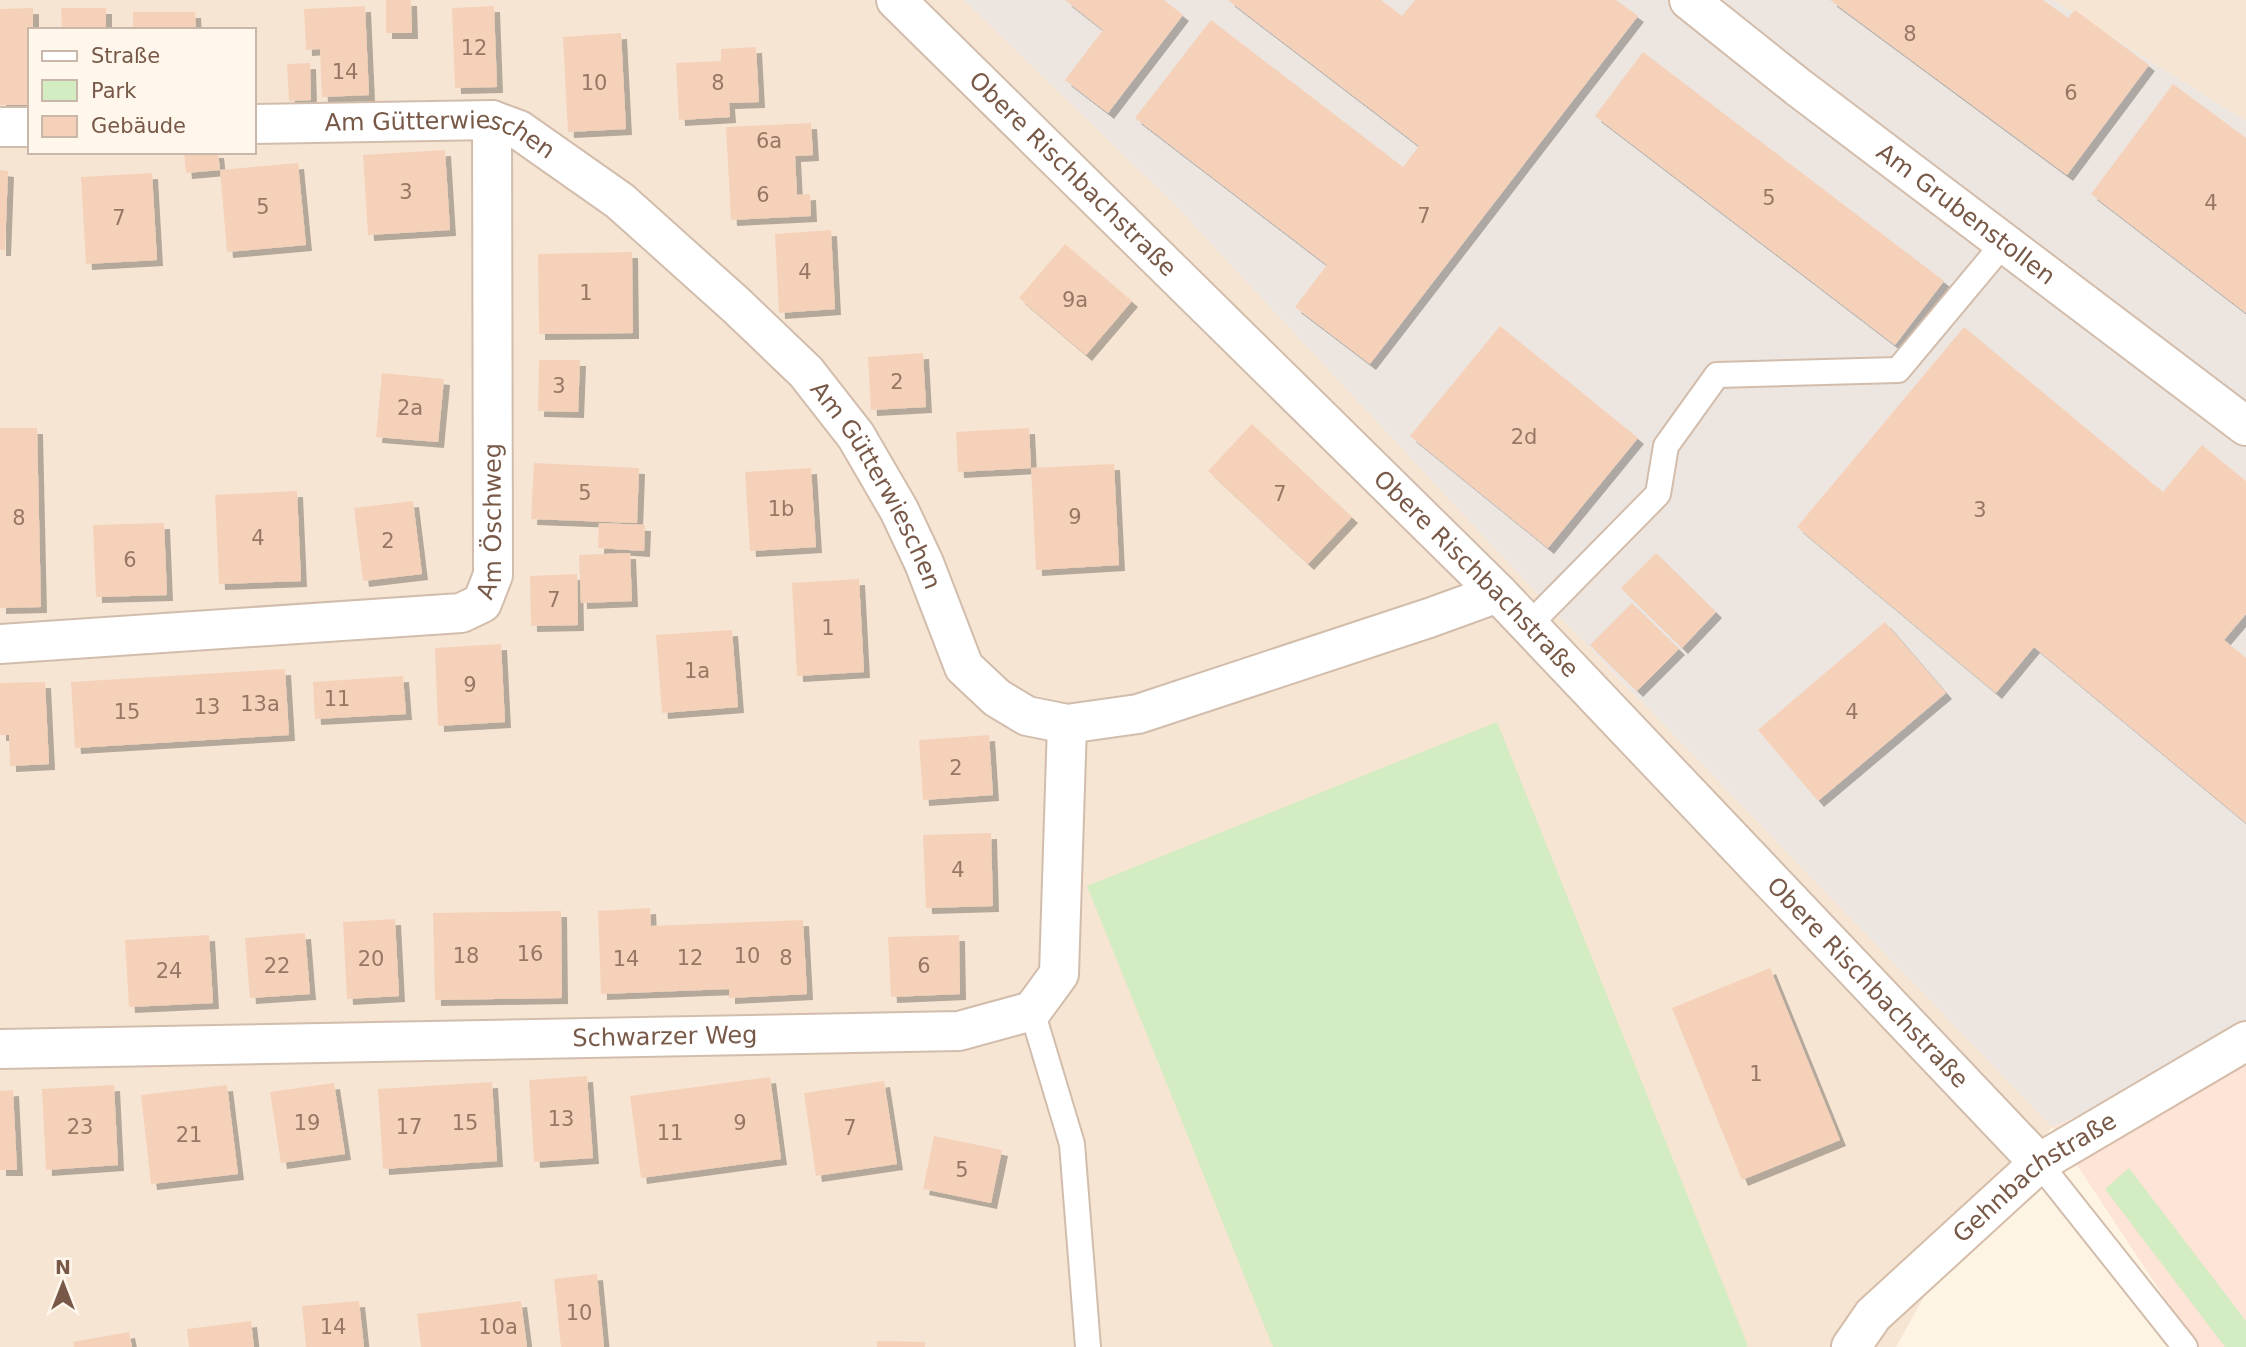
<svg xmlns="http://www.w3.org/2000/svg" width="2246" height="1347" font-family="'DejaVu Sans',sans-serif">
	<style>
		.residential { fill: #f6e5d2; fill-rule: evenodd }
		.commercial { fill: #fee3d7 }
		.industrial { fill: #ede5df }
		.green { fill: #d3ecc1 }
		.building { fill: #f5d1ba; filter: url(#shadow) }
		.lines { fill: none; stroke-linecap: round; stroke-linejoin: round }
		.lane-casing { stroke: #d2bdac; stroke-width: 28 }
		.street-casing { stroke: #d2bdac; stroke-width: 42 }
		.secondary-casing { stroke: #d5bda9; stroke-width: 42 }
		.lane { stroke: #fff; stroke-width: 24 }
		.street { stroke: #fff; stroke-width: 38 }
		.secondary { stroke: #fff; stroke-width: 38 }
		.labels { text-anchor: middle; dominant-baseline: central; stroke-width: 5; stroke-linejoin: round; paint-order: stroke }
		.number-label { font-size: 21px; fill: #977764 }
		.street-label { font-size: 24px; fill: #785948; stroke: #fff7ec }
	</style>
	<defs>
		<filter id="shadow"><feDropShadow dx="6" dy="6" stdDeviation="0" flood-color="#0004"/></filter>
	</defs>
	<rect width="100%" height="100%" fill="#fef4e4"/>
	<g class="residential">
		<path d="M0,0H964L1177,207L1528,584L2052,1127L1954,1243L1896,1347H0ZM30,30H254V152H30Z"/>
		<path d="M2053,0H2246V121Z"/>
	</g>
	<path class="commercial" d="M2246,1044V1347H2197L2052,1127Z"/>
	<path class="industrial" d="M964,0H2053L2246,121V1044L2052,1127L1528,584L1177,207Z"/>
	<g class="green">
		<path d="M1497,722L1748,1346L1744,1347H1273L1087,886Z"/>
		<path d="M2129,1168L2246,1321V1347H2225L2105,1189Z"/>
	</g>
	<g class="building">
		<path d="M386,0H411L412,33H386Z"/>
		<path d="M1065,0H1164L1183,15L1108,113L1065,80L1103,30Z"/>
		<path d="M1228,0H1381L1402,16L1415,0H1616L1638,16L1370,364L1295,307L1327,265L1135,118L1211,20L1403,167L1419,146Z"/>
		<path d="M1830,0H2043L2068,18L2075,10L2149,65L2067,175Z"/>
		<path d="M365,6L369,95L322,97L320,49L306,50L304,9Z"/>
		<path d="M494,6L497,87L455,88L452,8Z"/>
		<path d="M33,8V30H30V105H0V9Z"/>
		<path d="M61,8H106V30H62Z"/>
		<path d="M133,12H195L196,30H133Z"/>
		<path d="M621,33L626,129L568,132L563,37Z"/>
		<path d="M756,47L759,102L729,103L730,117L679,120L676,63L721,61V49Z"/>
		<path d="M1643,52L1944,281L1895,345L1595,116Z"/>
		<path d="M310,63L311,100L289,101L287,64Z"/>
		<path d="M2173,84L2246,138V313L2091,194Z"/>
		<path d="M811,123L813,155L795,156L797,195L810,194L811,216L731,220L726,127Z"/>
		<path d="M445,150L450,230L368,235L363,155Z"/>
		<path d="M184,152H218L220,170L298,163L306,245L227,252L220,170L186,173Z"/>
		<path d="M0,170L8,171L5,250H0Z"/>
		<path d="M152,173L157,260L86,264L81,177Z"/>
		<path d="M831,230L835,309L779,313L775,234Z"/>
		<path d="M1065,244L1132,301L1086,355L1019,298Z"/>
		<path d="M632,252L633,333L539,334L538,254Z"/>
		<path d="M1500,326L1638,438L1548,548L1410,436Z"/>
		<path d="M1964,327L2163,492L2202,445L2246,481V614L2224,640L2246,658V823L2034,647L1996,693L1797,527Z"/>
		<path d="M923,353L926,407L871,410L868,357Z"/>
		<path d="M539,360H580L578,412L538,411Z"/>
		<path d="M382,373L444,379L438,442L376,437Z"/>
		<path d="M1252,424L1352,517L1308,564L1208,471Z"/>
		<path d="M0,428H37L41,607L0,608Z"/>
		<path d="M1029,428L1031,468L1114,464L1119,565L1036,570L1031,468L958,472L956,432Z"/>
		<path d="M534,463L639,468L637,523L531,519Z"/>
		<path d="M811,468L816,547L750,551L745,472Z"/>
		<path d="M297,491L301,581L219,584L215,495Z"/>
		<path d="M413,501L422,574L363,581L354,508Z"/>
		<path d="M164,523L167,595L96,597L93,525Z"/>
		<path d="M599,523L645,525L644,551L598,548Z"/>
		<path d="M630,553L632,601L581,603L579,555Z"/>
		<path d="M1656,553L1716,612L1682,648L1621,588Z"/>
		<path d="M577,574L578,625L531,626L530,576Z"/>
		<path d="M859,579L864,672L797,676L792,583Z"/>
		<path d="M1632,603L1679,649L1637,691L1590,645Z"/>
		<path d="M1885,622L1946,693L1818,801L1758,730Z"/>
		<path d="M732,630L738,707L662,713L656,635Z"/>
		<path d="M501,644L505,722L438,726L435,648Z"/>
		<path d="M285,669L289,735L75,748L71,682Z"/>
		<path d="M403,676L406,714L315,719L313,682Z"/>
		<path d="M45,682L49,764L10,766L9,735H0V683Z"/>
		<path d="M989,735L993,795L923,800L919,740Z"/>
		<path d="M991,833L993,906L926,908L923,835Z"/>
		<path d="M650,908L651,926L803,920L807,994L729,998V989L601,994L598,911Z"/>
		<path d="M561,911L562,998L435,1000L433,913Z"/>
		<path d="M395,919L399,996L347,999L343,922Z"/>
		<path d="M305,933L310,994L250,998L245,938Z"/>
		<path d="M209,935L213,1003L129,1007L125,940Z"/>
		<path d="M959,935L960,994L891,997L888,937Z"/>
		<path d="M1770,968L1840,1140L1742,1180L1672,1008Z"/>
		<path d="M587,1076L593,1158L534,1162L529,1080Z"/>
		<path d="M770,1077L781,1159L641,1178L630,1096Z"/>
		<path d="M884,1081L897,1164L816,1176L804,1093Z"/>
		<path d="M492,1082L497,1161L383,1169L378,1089Z"/>
		<path d="M334,1083L345,1154L281,1163L270,1092Z"/>
		<path d="M114,1085L118,1165L46,1170L42,1089Z"/>
		<path d="M227,1085L238,1174L151,1184L141,1095Z"/>
		<path d="M13,1090L17,1170H0V1091Z"/>
		<path d="M934,1136L1002,1150L991,1203L923,1189Z"/>
		<path d="M597,1274L604,1347H561L554,1279Z"/>
		<path d="M359,1301L364,1347H306L302,1306Z"/>
		<path d="M521,1301L527,1347H421L417,1314Z"/>
		<path d="M251,1321L254,1347H189L187,1329Z"/>
		<path d="M129,1332L132,1347H74L73,1342Z"/>
		<path d="M877,1341L925,1342V1347H877Z"/>
	</g>
	<g class="lines">
		<g class="lane-casing">
			<g id="lane">
				<path d="M1529,625L1658,494L1666,446L1717,375L1898,370L2004,243"/>
				<path d="M1032,1011L1072,1144L1088,1347"/>
				<path d="M2039,1163L2185,1347"/>
			</g>
		</g>
		<g class="street-casing">
			<g id="street">
				<path id="s1" d="M896,0L1498,593L2039,1163"/>
				<path id="s2" d="M1689,0L1798,87L2246,426"/>
				<path id="s3" d="M254,124L492,120L519,130L620,201L736,305L806,372L856,436L899,510L924,563L964,667L997,698L1027,716L1067,724L1138,714L1429,618L1498,593"/>
				<path d="M0,127H30"/>
				<path id="s4" d="M0,644L461,613L482,603L493,575L492,120"/>
				<path id="s5" d="M0,1049L959,1031L1032,1011L1059,974L1067,724"/>
			</g>
		</g>
		<g class="secondary-casing">
			<g id="secondary">
				<path id="s6" d="M1851,1347L1873,1315L2039,1163L2246,1041"/>
			</g>
		</g>
		<use href="#lane" class="lane"/>
		<use href="#street" class="street"/>
		<use href="#secondary" class="secondary"/>
	</g>
	<g class="labels">
		<g class="number-label">
			<text x="1910" y="34">8</text>
			<text x="474" y="48">12</text>
			<text x="345" y="72">14</text>
			<text x="594" y="83">10</text>
			<text x="718" y="83">8</text>
			<text x="2071" y="93">6</text>
			<text x="769" y="141">6a</text>
			<text x="406" y="192">3</text>
			<text x="763" y="195">6</text>
			<text x="1769" y="198">5</text>
			<text x="2211" y="203">4</text>
			<text x="263" y="207">5</text>
			<text x="1424" y="216">7</text>
			<text x="119" y="218">7</text>
			<text x="805" y="272">4</text>
			<text x="586" y="293">1</text>
			<text x="1075" y="300">9a</text>
			<text x="897" y="382">2</text>
			<text x="559" y="386">3</text>
			<text x="410" y="408">2a</text>
			<text x="1524" y="437">2d</text>
			<text x="585" y="493">5</text>
			<text x="1280" y="494">7</text>
			<text x="781" y="509">1b</text>
			<text x="1980" y="510">3</text>
			<text x="1075" y="517">9</text>
			<text x="19" y="518">8</text>
			<text x="258" y="538">4</text>
			<text x="388" y="541">2</text>
			<text x="130" y="560">6</text>
			<text x="554" y="600">7</text>
			<text x="828" y="628">1</text>
			<text x="697" y="671">1a</text>
			<text x="470" y="685">9</text>
			<text x="337" y="699">11</text>
			<text x="260" y="704">13a</text>
			<text x="207" y="707">13</text>
			<text x="127" y="712">15</text>
			<text x="1852" y="712">4</text>
			<text x="956" y="768">2</text>
			<text x="958" y="870">4</text>
			<text x="530" y="954">16</text>
			<text x="466" y="956">18</text>
			<text x="747" y="956">10</text>
			<text x="690" y="958">12</text>
			<text x="786" y="958">8</text>
			<text x="371" y="959">20</text>
			<text x="626" y="959">14</text>
			<text x="277" y="966">22</text>
			<text x="924" y="966">6</text>
			<text x="169" y="971">24</text>
			<text x="1756" y="1074">1</text>
			<text x="561" y="1119">13</text>
			<text x="307" y="1123">19</text>
			<text x="465" y="1123">15</text>
			<text x="740" y="1123">9</text>
			<text x="80" y="1127">23</text>
			<text x="409" y="1127">17</text>
			<text x="850" y="1128">7</text>
			<text x="670" y="1133">11</text>
			<text x="189" y="1135">21</text>
			<text x="962" y="1170">5</text>
			<text x="579" y="1313">10</text>
			<text x="333" y="1327">14</text>
			<text x="498" y="1327">10a</text>
		</g>
		<g class="street-label">
			<text stroke="none"><textPath href="#s3" startOffset="189">Am Gütterwieschen</textPath></text>
			<text stroke="none"><textPath href="#s1" startOffset="248">Obere Rischbachstraße</textPath></text>
			<text stroke="none"><textPath href="#s2" startOffset="350">Am Grubenstollen</textPath></text>
			<text stroke="none"><textPath href="#s3" startOffset="777">Am Gütterwieschen</textPath></text>
			<text stroke="none"><textPath href="#s4" startOffset="569">Am Öschweg</textPath></text>
			<text stroke="none"><textPath href="#s1" startOffset="816">Obere Rischbachstraße</textPath></text>
			<text stroke="none"><textPath href="#s1" startOffset="1382">Obere Rischbachstraße</textPath></text>
			<text stroke="none"><textPath href="#s5" startOffset="665">Schwarzer Weg</textPath></text>
			<text stroke="none"><textPath href="#s6" startOffset="252">Gehnbachstraße</textPath></text>
		</g>
	</g>
	<rect x="28" y="28" width="228" height="126" fill="#fff7ec" stroke="#c9b8aa" stroke-width="2"/>
	<rect x="42" y="51" width="35" height="10" fill="#ffffff" stroke="#c9b8aa" stroke-width="2"/>
	<text x="91" y="63" font-size="21" fill="#785948">Straße</text>
	<rect x="42" y="80" width="35" height="21" fill="#d3ecc1" stroke="#c9b8aa" stroke-width="2"/>
	<text x="91" y="98" font-size="21" fill="#785948">Park</text>
	<rect x="42" y="116" width="35" height="21" fill="#f5d1ba" stroke="#c9b8aa" stroke-width="2"/>
	<text x="91" y="133" font-size="21" fill="#785948">Gebäude</text>
	<g transform="translate(63 1284)" stroke="#fff7ec" stroke-width="5" paint-order="stroke">
	<path d="M0-5L12 26L0 18L-12 26Z" fill="#785948"/>
	<text y="-10" font-size="19" font-weight="bold" text-anchor="middle" fill="#785948">N</text>
	</g>
</svg>
